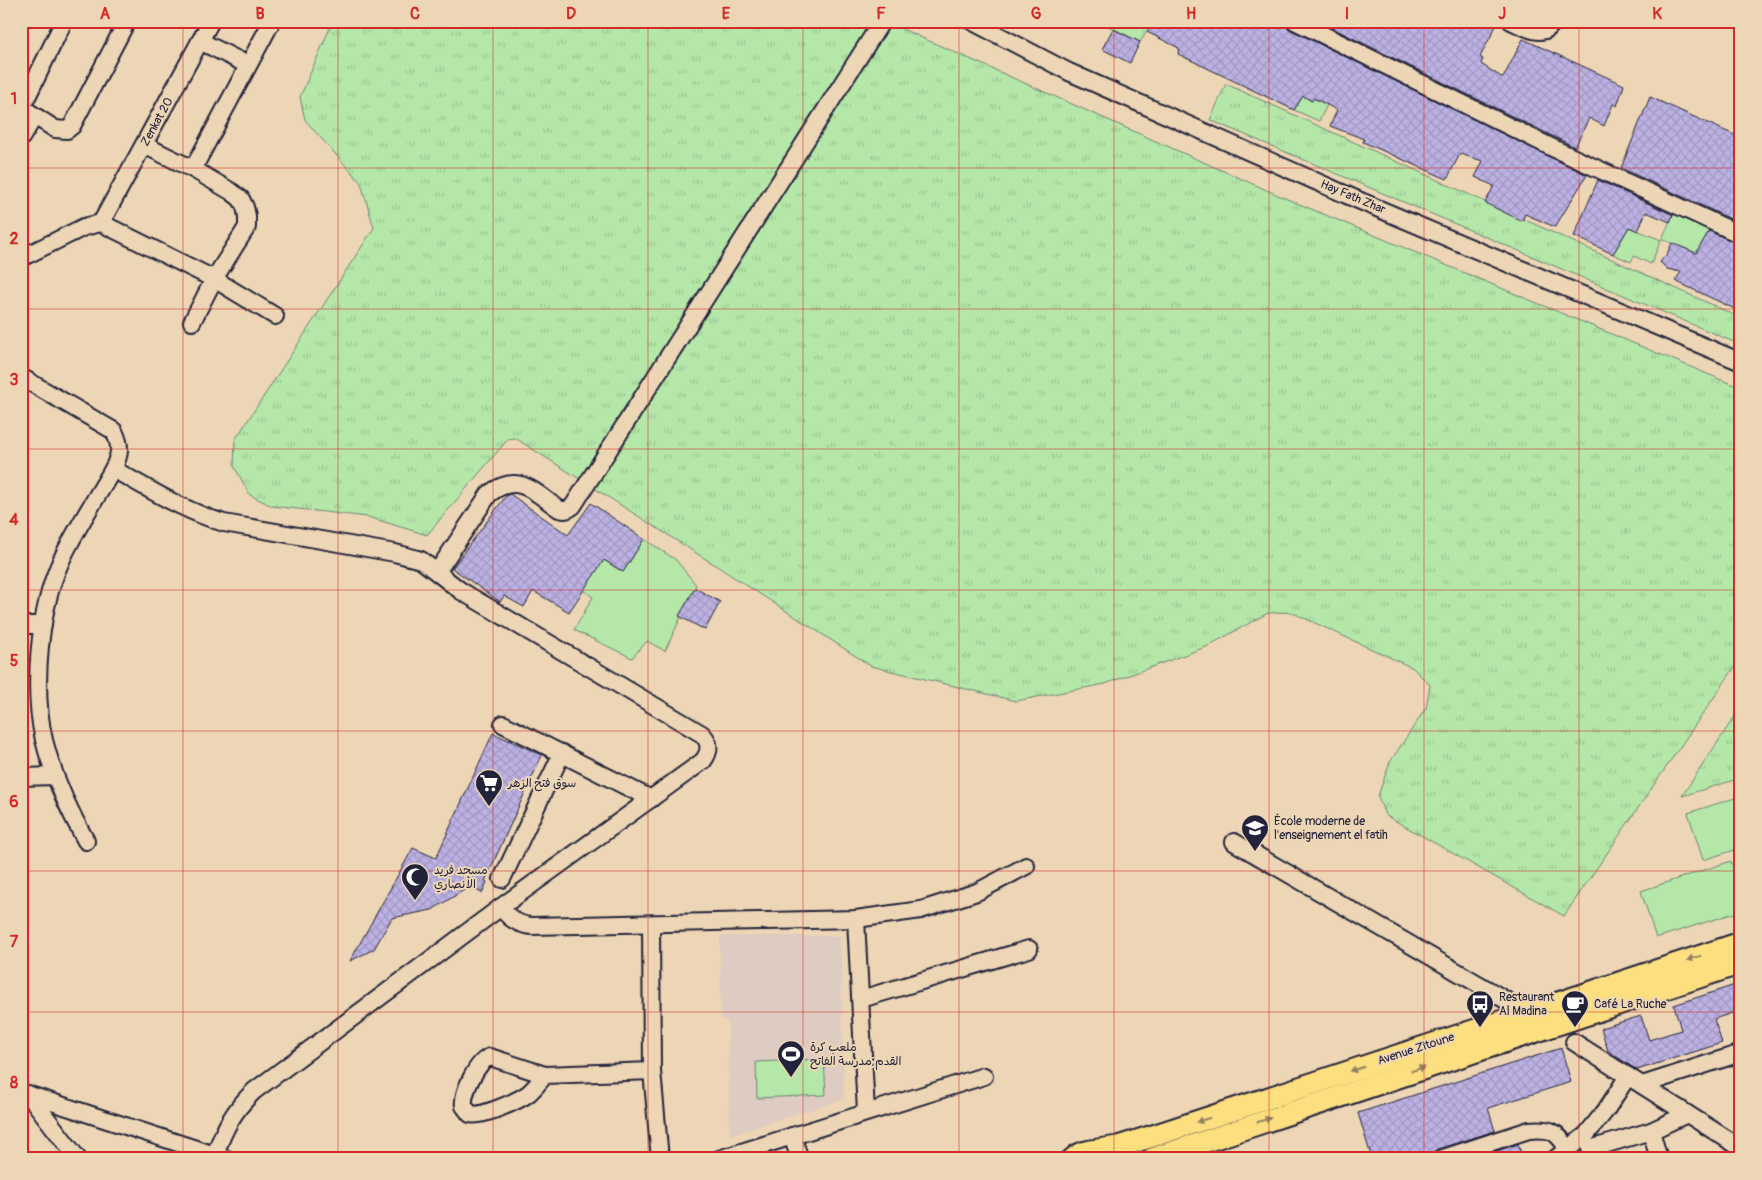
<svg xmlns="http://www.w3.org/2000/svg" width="1762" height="1180" font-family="Pangolin,'Playpen Sans Arabic',sans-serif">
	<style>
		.built { fill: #decbc2 }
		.grass { fill: url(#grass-tufts); stroke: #6b8472 }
		.garden { fill: #b4e7a8; stroke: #6b8472 }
		.building { fill: url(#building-cross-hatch); stroke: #22223b }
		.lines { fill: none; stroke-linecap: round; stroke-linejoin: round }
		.minor-casing { stroke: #22223b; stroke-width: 20 }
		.major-casing { stroke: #22223b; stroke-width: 25 }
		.minor { stroke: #ecd6b5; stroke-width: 16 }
		.major { stroke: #fddf80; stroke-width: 21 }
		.oneway { fill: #90805e }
		.grid { fill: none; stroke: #d62828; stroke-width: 1; stroke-opacity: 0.55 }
		.labels { text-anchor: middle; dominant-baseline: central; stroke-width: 4; stroke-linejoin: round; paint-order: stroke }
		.street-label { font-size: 12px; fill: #22223b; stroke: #ecd6b5 }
		.poi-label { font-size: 12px; fill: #22223b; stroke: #ecd6b5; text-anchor: start }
		.neatline { fill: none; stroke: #d62828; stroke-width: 2 }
		.grid-label { font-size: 16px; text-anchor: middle; font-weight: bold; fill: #d62828 }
	</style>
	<defs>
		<pattern id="grass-tufts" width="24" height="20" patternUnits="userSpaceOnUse" patternTransform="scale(1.25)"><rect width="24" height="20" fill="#b4e7a8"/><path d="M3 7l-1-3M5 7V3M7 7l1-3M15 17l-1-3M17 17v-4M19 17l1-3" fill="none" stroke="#9ac692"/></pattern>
		<pattern id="building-cross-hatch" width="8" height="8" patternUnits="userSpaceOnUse" patternTransform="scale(1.25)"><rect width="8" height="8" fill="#bcb1e2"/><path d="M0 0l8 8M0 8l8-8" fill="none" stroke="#a198c3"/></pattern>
	</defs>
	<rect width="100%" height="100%" fill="#ecd6b5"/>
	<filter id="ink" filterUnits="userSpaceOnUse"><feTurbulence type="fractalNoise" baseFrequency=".02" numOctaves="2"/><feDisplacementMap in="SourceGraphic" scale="10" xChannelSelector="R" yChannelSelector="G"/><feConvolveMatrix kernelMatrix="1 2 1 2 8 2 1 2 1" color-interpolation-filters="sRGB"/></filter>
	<g filter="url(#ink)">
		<path class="built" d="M720,936H840L844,1099L730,1135L728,1021L721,1018Z"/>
		<g class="grass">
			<path d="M333,21H884L1280,196L1741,388V658L1564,916L1385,815L1378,796L1390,762L1426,708L1430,685L1413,668L1291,612L1268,613L1206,647L1105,684L1016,701L871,666L712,563L515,438L508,439L427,535L368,517L272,506L250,495L234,466L235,440L374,228L361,183L305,120L300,97Z"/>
			<path d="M1098,21H1154L1140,42Z"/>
			<path d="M1226,84L1741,318V345L1210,120Z"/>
			<path d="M1741,707V778L1682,796Z"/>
		</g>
		<g class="garden">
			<path d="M1303,96L1312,101L1313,98L1327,105L1319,121L1294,110Z"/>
			<path d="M1674,212L1711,228L1696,253L1662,239Z"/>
			<path d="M1629,227L1661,240L1651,264L1634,256L1631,262L1613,254Z"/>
			<path d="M644,539L676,560L696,585L665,651L647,641L632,658L574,630L593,597L583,590L604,560L623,572Z"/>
			<path d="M1741,796V848L1703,860L1688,813Z"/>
			<path d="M1731,861L1741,891V911L1656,938L1641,891Z"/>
			<path d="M824,1059L826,1095L757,1098L756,1062Z"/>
		</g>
		<g class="building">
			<path d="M1154,21H1181L1191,25L1193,21H1285L1286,26L1291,30L1587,175L1555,227L1525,214L1522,221L1485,203L1494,186L1475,177L1483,161L1460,154L1447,179L1363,142L1364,139L1330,126L1337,110L1314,98L1312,101L1303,96L1294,110L1178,54L1179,48L1147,32Z"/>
			<path d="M1318,21H1485L1496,26L1480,57L1483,59L1481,64L1503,78L1523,39L1624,85L1617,106L1613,104L1604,126L1589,118L1575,147Z"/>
			<path d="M1113,29L1140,42L1130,63L1102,49Z"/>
			<path d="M1650,97L1741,138V205L1735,221L1621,168Z"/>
			<path d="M1598,180L1673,215L1670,222L1646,212L1638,231L1629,227L1613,254L1574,236Z"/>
			<path d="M1709,231L1741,245V304L1737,310L1675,281L1681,272L1667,269L1660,262L1667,254L1672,243L1696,253Z"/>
			<path d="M510,494L568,535L591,503L644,539L623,572L604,560L569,612L533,591L524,607L504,596L500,602L452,568L506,496Z"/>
			<path d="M695,588L720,602L705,630L679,616Z"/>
			<path d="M493,733L542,755L485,881L487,882L482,893L469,887L432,910L392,918L374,949L350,961L413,848L436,858Z"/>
			<path d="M1738,984L1741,991V1010L1714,1019L1722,1043L1637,1070L1608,1051L1601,1028L1641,1016L1649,1040L1681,1030L1674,1005Z"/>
			<path d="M1561,1048L1571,1082L1488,1108L1495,1131L1437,1149L1432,1153L1430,1159H1407L1406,1152L1386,1159H1372L1358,1113Z"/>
			<path d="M1518,1144L1523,1159H1473Z"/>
		</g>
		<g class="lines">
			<g class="minor-casing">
				<g id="minor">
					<path d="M971,21L1069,72L1358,200L1741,362"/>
					<path d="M1295,21L1557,150L1741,235"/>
					<path d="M1511,21C1525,27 1545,40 1553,21"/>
					<path d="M200,41L248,65"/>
					<path d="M21,107L55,129L67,130L72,126L127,21"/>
					<path d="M22,107L64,21"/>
					<path d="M21,138L35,116"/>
					<path d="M144,145L193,169"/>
					<path d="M101,223L211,21"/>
					<path d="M21,258L84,227L101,223L214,279L275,316"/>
					<path d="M192,322L214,279L247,227V216L245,207L241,199L232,192L193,169L272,21"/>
					<path d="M21,377L114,431C121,446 121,453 113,469C96,499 75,530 61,561C39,609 32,688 44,740C53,776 68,809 86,841"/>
					<path d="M113,469C149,489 184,511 224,523L395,553L421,560L461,591L702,734C711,743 710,752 703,761L501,907L254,1091C233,1111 224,1129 215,1155"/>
					<path d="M437,572L489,494C518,471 534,492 559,509C565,511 568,510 573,506L882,21"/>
					<path d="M21,625H43"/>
					<path d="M503,724L651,799"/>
					<path d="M21,777L55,776"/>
					<path d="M1234,842L1528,1013"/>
					<path d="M502,879L562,753"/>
					<path d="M501,907C509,919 518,925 532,926L856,919L921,910L977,892L1026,866"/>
					<path d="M856,919L866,1112"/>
					<path d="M651,924L652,1071L660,1159"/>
					<path d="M861,999L1029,949"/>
					<path d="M1574,1042L1741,1148"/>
					<path d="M545,1075C540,1081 535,1088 529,1093C520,1100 481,1118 470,1114L464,1106C462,1093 477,1061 490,1057L545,1075L652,1071"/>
					<path d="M1642,1085L1741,1053"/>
					<path d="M21,1092L227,1159"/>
					<path d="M28,1094L78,1159"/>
					<path d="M1651,1131L1659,1159"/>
					<path d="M792,1136L800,1159"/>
					<path d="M1590,1149L1651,1131L1687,1114"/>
					<path d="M719,1159L984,1076"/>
					<path d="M1440,1159L1529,1130C1552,1128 1556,1131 1568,1149"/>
					<path d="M1555,1159L1586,1135L1606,1110L1628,1076"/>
				</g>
			</g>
			<g class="major-casing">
				<g id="major">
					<path d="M1091,1151L1118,1147L1153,1136L1741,943"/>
					<path d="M1073,1159C1082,1151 1094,1149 1105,1155"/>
					<path d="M1152,1159L1741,963"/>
				</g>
			</g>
			<use href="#minor" class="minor"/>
			<use href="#major" class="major"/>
		</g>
		<defs><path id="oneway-solid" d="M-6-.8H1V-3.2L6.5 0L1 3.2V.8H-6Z" transform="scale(1.25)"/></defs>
		<g class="oneway">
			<use href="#oneway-solid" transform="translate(1694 958) rotate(162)"/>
			<use href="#oneway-solid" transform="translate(1357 1069) rotate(162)"/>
			<use href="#oneway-solid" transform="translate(1418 1069) rotate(-18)"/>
			<use href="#oneway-solid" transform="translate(1203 1120) rotate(162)"/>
			<use href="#oneway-solid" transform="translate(1264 1120) rotate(-18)"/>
		</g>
	</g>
	<path class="grid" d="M183,21V1159M338,21V1159M493,21V1159M648,21V1159M803,21V1159M959,21V1159M1114,21V1159M1269,21V1159M1424,21V1159M1579,21V1159M21,168H1741M21,309H1741M21,449H1741M21,590H1741M21,731H1741M21,871H1741M21,1012H1741"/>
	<defs>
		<g id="supermarket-pin" transform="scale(1.4375)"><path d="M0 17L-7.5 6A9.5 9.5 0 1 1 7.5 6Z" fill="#22223b" stroke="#ecd6b5"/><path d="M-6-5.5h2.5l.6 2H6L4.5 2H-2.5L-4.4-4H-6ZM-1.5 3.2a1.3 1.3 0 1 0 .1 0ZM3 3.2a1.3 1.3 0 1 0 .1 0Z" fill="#fff"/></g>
		<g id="school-pin" transform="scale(1.4375)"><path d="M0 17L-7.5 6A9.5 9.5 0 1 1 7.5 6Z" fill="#22223b" stroke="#ecd6b5"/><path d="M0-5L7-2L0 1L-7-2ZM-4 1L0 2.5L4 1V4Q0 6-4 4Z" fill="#fff"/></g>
		<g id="mosque-pin" transform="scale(1.4375)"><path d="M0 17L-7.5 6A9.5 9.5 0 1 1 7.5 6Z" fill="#22223b" stroke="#ecd6b5"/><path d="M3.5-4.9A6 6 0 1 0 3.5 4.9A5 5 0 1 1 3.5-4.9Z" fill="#fff"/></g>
		<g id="bus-pin" transform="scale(1.4375)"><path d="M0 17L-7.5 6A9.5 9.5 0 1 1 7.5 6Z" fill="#22223b" stroke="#ecd6b5"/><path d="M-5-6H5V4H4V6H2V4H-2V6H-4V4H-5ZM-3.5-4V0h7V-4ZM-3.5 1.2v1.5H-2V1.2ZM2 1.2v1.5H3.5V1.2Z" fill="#fff"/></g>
		<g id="cafe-pin" transform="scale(1.4375)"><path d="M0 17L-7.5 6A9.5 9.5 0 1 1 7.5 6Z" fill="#22223b" stroke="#ecd6b5"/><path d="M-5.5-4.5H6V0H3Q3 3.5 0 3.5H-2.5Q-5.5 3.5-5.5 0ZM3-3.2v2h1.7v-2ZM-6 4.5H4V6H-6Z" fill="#fff"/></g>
		<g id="stadium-pin" transform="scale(1.4375)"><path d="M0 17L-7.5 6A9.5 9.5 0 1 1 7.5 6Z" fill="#22223b" stroke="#ecd6b5"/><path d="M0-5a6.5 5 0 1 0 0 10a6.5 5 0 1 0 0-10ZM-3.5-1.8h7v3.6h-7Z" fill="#fff"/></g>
	</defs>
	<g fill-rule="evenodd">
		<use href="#supermarket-pin" x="489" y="783"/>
		<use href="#school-pin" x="1255" y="828"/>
		<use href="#mosque-pin" x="415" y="877"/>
		<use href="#bus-pin" x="1480" y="1004"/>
		<use href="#cafe-pin" x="1575" y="1004"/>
		<use href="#stadium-pin" x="791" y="1054"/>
	</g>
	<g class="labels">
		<g class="street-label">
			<text transform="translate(157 122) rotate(-61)">Zenkat 20</text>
			<text transform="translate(1353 197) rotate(23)">Hay Fath Zhar</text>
			<text transform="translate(1416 1049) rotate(-18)">Avenue Zitoune</text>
		</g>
		<g class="poi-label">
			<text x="508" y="783">سوق فتح الزهر</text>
			<text x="1274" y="821">École moderne de<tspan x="1274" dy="14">l'enseignement el fatih</tspan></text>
			<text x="434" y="870">مسجد فريد<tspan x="434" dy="14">الأنصاري</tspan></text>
			<text x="1499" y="997">Restaurant<tspan x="1499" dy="14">Al Madina</tspan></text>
			<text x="1594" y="1004">Café La Ruche</text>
			<text x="810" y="1047">ملعب كرة<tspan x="810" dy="14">القدم;مدرسة الفاتح</tspan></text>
		</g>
	</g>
	<rect width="1762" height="1180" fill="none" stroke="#ecd6b5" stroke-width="55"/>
	<rect x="28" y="28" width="1706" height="1124" class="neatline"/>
	<g class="grid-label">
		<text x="105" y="19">A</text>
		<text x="260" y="19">B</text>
		<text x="415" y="19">C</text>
		<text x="571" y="19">D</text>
		<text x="726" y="19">E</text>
		<text x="881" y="19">F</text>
		<text x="1036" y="19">G</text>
		<text x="1191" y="19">H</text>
		<text x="1347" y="19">I</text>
		<text x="1502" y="19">J</text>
		<text x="1657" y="19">K</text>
		<text x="14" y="104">1</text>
		<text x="14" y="244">2</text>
		<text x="14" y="385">3</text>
		<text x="14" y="525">4</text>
		<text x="14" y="666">5</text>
		<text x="14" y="807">6</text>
		<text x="14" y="947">7</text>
		<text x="14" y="1088">8</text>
	</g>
</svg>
